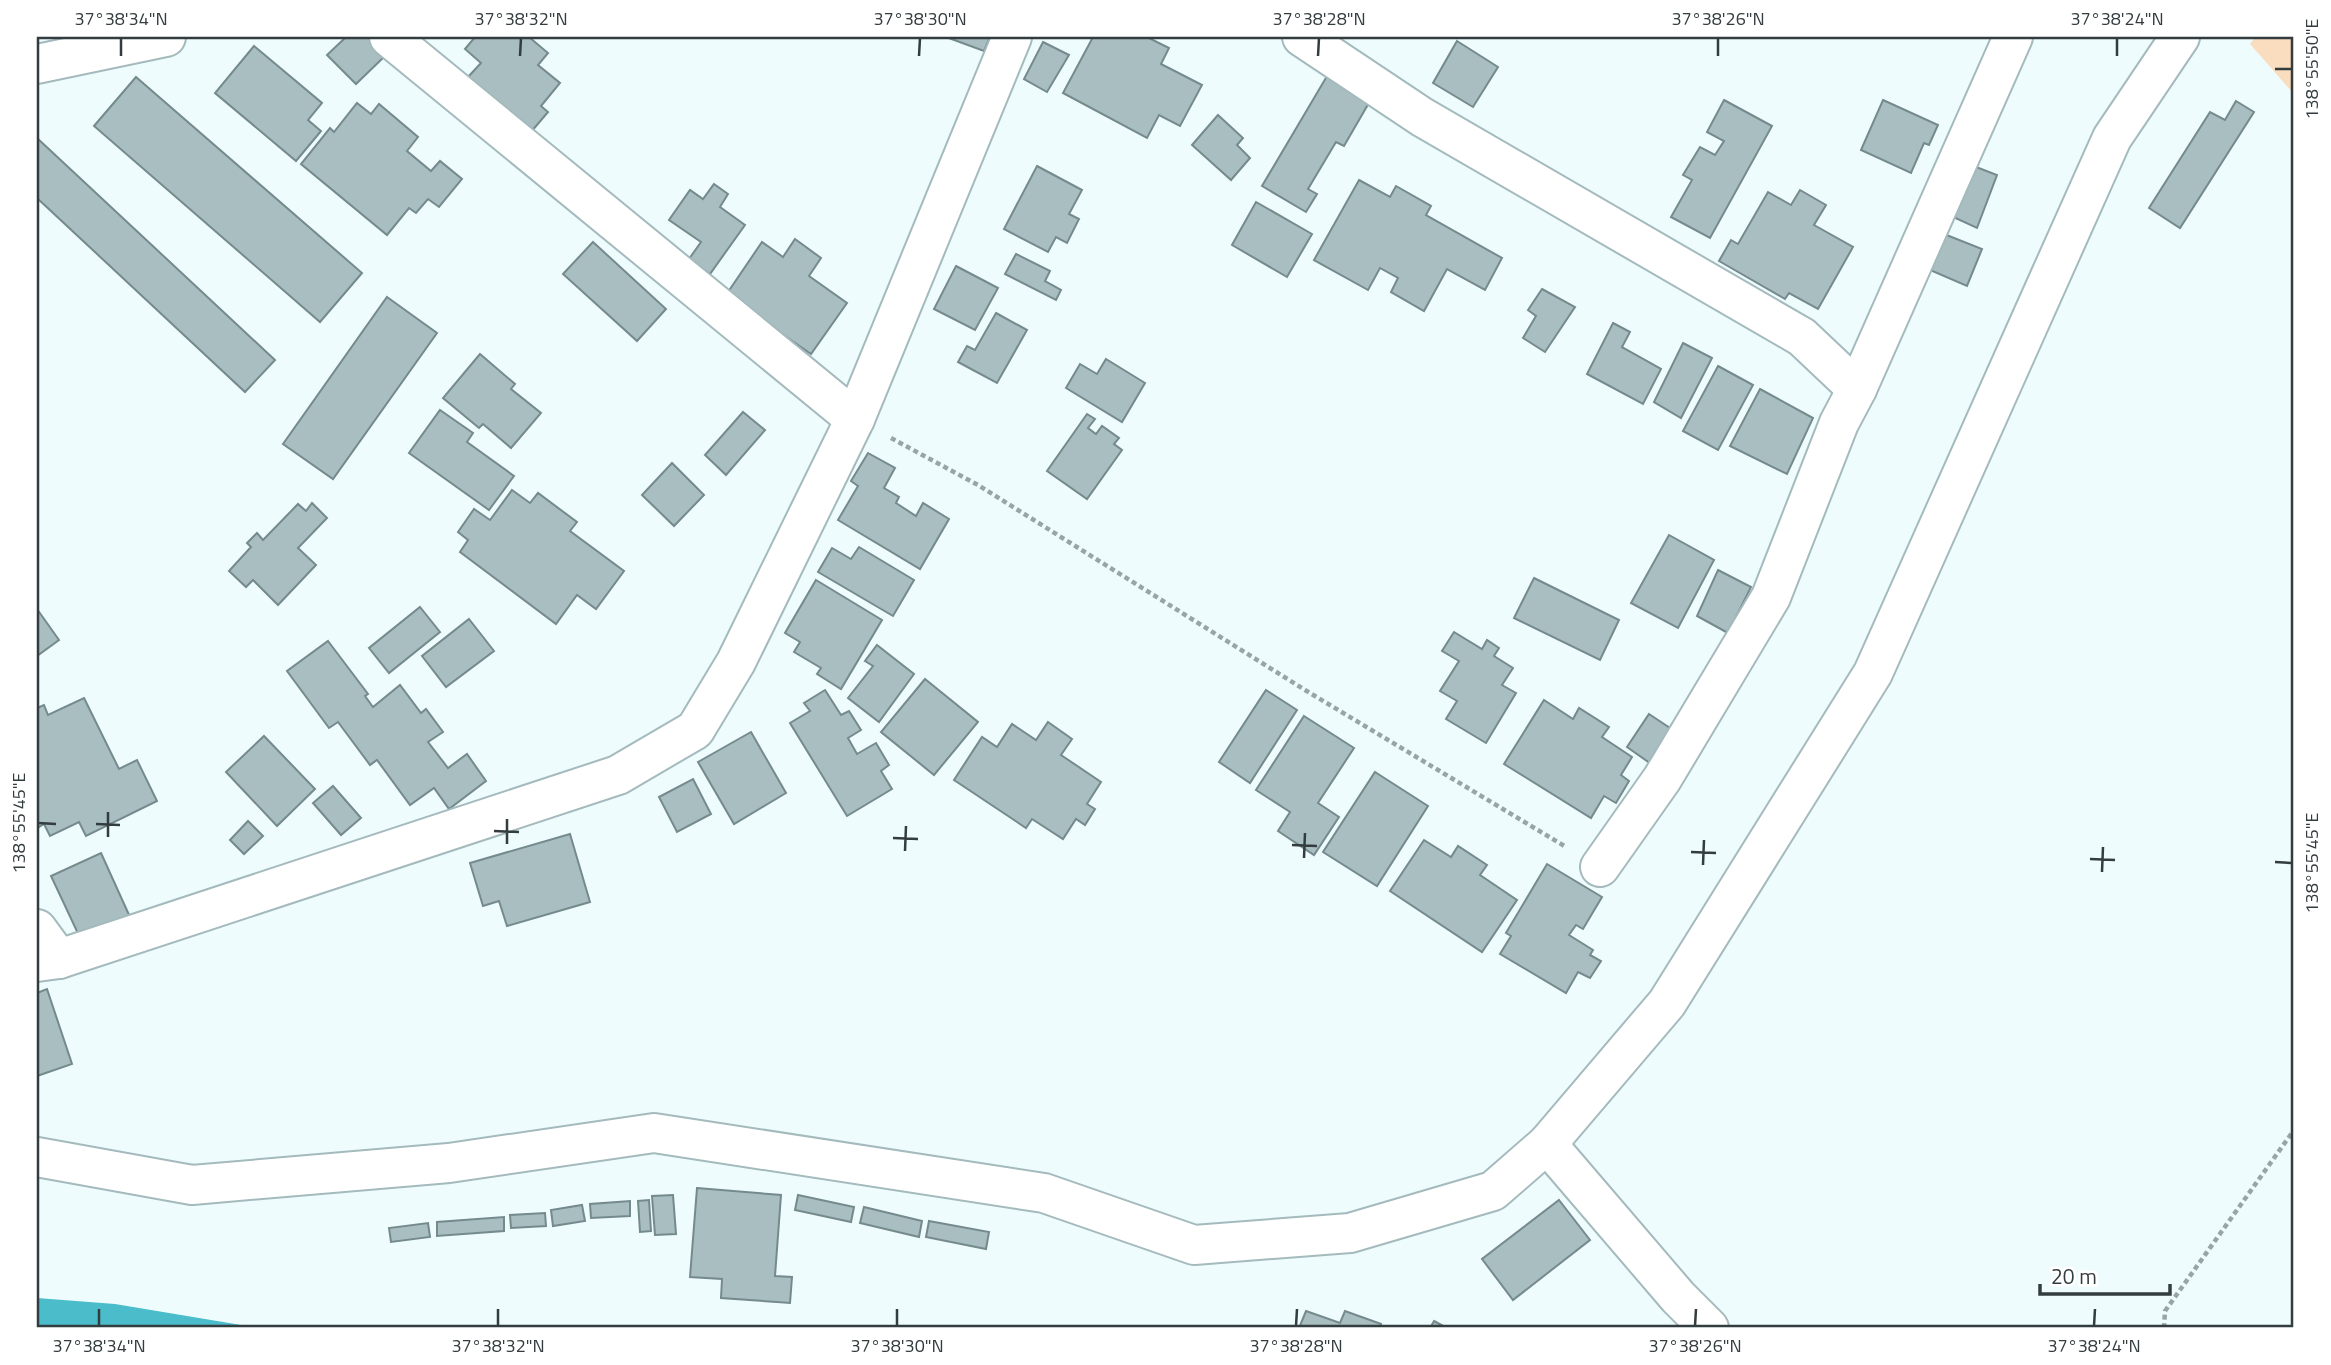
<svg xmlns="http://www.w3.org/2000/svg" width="2331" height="1365" font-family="'Titillium Web',sans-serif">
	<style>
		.green { fill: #fadcbe }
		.water { fill: #4abcca }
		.building { fill: #a8bec1; stroke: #758a8d; stroke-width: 2 }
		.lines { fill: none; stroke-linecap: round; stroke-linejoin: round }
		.minor-casing { stroke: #a4babd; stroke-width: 42 }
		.path { stroke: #98a4a6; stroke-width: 4.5; stroke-dasharray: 5 3.5; stroke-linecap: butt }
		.minor { stroke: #fff; stroke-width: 38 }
		.ticks { fill: none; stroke: #333c3e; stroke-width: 2.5 }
		.neatline { fill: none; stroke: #333c3e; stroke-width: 2.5 }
		.ticks-label { font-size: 18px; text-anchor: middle; fill: #333c3e }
	</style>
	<rect width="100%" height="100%" fill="#eefcfe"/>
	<path class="green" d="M2255,37H2294V94L2250,44Z"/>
	<path class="water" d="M37,1298L115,1304L259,1328H37Z"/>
	<g class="building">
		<path d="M346,37H370L387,54L356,84L327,55Z"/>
		<path d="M475,37H529L548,53L538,65L560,83L541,106L548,112L531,132L468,77L481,63L465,49Z"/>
		<path d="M946,37H990L984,51Z"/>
		<path d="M1093,37H1147L1169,48L1161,64L1202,85L1180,126L1159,115L1147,138L1063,93Z"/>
		<path d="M1457,41L1498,67L1473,107L1433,83Z"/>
		<path d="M1043,42L1069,55L1047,92L1024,79Z"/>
		<path d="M254,46L322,103L308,120L321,131L296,161L215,93Z"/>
		<path d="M1327,76L1370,101L1344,146L1336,142L1308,189L1317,194L1306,212L1262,186Z"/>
		<path d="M136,77L362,273L320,322L94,126Z"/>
		<path d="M1724,100L1772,126L1710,238L1671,217L1692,180L1683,175L1700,147L1715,155L1724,141L1707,132Z"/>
		<path d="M1883,100L1938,125L1929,145L1924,143L1911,173L1861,150Z"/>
		<path d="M2236,101L2254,112L2180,228L2149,208L2210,112L2225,120Z"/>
		<path d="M357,103L371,114L379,104L418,137L407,151L431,171L440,161L462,179L439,207L428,199L416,213L409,208L387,235L301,164L330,128L334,132Z"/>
		<path d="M1218,115L1243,138L1237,145L1250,158L1231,180L1192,145Z"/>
		<path d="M37,138L275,360L245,392L37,198Z"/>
		<path d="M1971,165L1997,175L1977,228L1951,216Z"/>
		<path d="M1037,166L1082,190L1069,214L1079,219L1067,243L1056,237L1048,252L1004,229Z"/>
		<path d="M1359,180L1390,197L1396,186L1431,206L1426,215L1502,258L1485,290L1447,269L1424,311L1391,292L1398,278L1380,268L1368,290L1314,260Z"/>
		<path d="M714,184L728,194L720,207L745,225L710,274L689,259L701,242L669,220L690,190L703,199Z"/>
		<path d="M1800,190L1826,205L1814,225L1853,247L1818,309L1789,293L1785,299L1719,261L1731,240L1738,244L1768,192L1791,205Z"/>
		<path d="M1256,202L1312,234L1287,277L1232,245Z"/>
		<path d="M1944,234L1982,249L1967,286L1930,270Z"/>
		<path d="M795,239L821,258L809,276L847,303L811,354L726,295L762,242L783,257Z"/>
		<path d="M593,242L666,309L637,341L563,274Z"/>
		<path d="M1016,254L1050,271L1045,281L1061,290L1056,300L1005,274Z"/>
		<path d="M956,266L998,288L975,330L934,309Z"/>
		<path d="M1542,289L1575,307L1545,352L1523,338L1536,316L1528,310Z"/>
		<path d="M387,297L437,333L333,479L283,444Z"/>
		<path d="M996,313L1027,330L997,383L958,362L967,346L975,350Z"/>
		<path d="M1613,323L1630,332L1622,347L1661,369L1643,404L1587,374Z"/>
		<path d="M1683,343L1712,358L1681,418L1654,402Z"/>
		<path d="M480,354L515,384L511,389L541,413L511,448L483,424L479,428L443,398Z"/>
		<path d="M1106,359L1145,383L1122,422L1066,388L1080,364L1097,374Z"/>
		<path d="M1718,366L1753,385L1718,450L1683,431Z"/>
		<path d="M1760,389L1813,418L1787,474L1730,446Z"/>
		<path d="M440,410L473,433L467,442L514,476L489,510L409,453Z"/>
		<path d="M743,412L765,430L726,475L705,455Z"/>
		<path d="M1087,414L1095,419L1088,428L1096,434L1102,426L1119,438L1114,444L1122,450L1087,499L1047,471Z"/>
		<path d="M868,453L895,468L884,488L899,497L896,503L916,516L923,503L949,519L920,569L838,520L858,486L851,481Z"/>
		<path d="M672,463L704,495L674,526L642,495Z"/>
		<path d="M512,490L530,503L538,493L577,522L570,531L624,571L596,609L577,595L556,624L460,552L468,540L458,532L474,509L490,520Z"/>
		<path d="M312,503L327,518L298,548L316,565L278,605L253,580L246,587L229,571L251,547L247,543L257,533L263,540L298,504L306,511Z"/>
		<path d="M1669,535L1714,560L1678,628L1631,603Z"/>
		<path d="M859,547L914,580L893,616L818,572L832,548L851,559Z"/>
		<path d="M1718,570L1751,587L1728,633L1697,616Z"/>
		<path d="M1534,578L1619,620L1600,660L1514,618Z"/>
		<path d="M816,580L882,620L841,689L817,674L821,668L794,652L800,642L785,633Z"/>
		<path d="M420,607L440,632L389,673L369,648Z"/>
		<path d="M37,609L59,640L37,656Z"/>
		<path d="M469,619L494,651L446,687L422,656Z"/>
		<path d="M1454,632L1482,649L1487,640L1499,648L1494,656L1513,668L1502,685L1516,693L1486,743L1446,719L1457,701L1440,691L1459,661L1442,651Z"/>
		<path d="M328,641L368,694L365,696L373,707L400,685L421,713L426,709L443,732L428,742L448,768L467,754L486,781L449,809L434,788L410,805L377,760L370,765L338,722L329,728L287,671Z"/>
		<path d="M877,645L914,674L879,722L848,698L873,666L865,661Z"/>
		<path d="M925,679L978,722L934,775L881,732Z"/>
		<path d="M825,690L841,715L849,711L861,730L848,738L857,754L876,743L889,765L881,771L892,789L847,816L790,723L810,711L804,703Z"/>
		<path d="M1266,690L1297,710L1250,783L1219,762Z"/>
		<path d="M84,698L119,769L137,760L157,801L86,836L79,822L50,836L44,824L39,827L37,822V708L44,705L48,715Z"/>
		<path d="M1544,700L1573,719L1579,708L1609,727L1602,737L1632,757L1621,775L1629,781L1616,803L1604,796L1591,818L1504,764Z"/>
		<path d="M1649,714L1676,732L1654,766L1627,747Z"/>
		<path d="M1304,716L1354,748L1318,803L1339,817L1314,855L1278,831L1290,812L1256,790Z"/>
		<path d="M1048,722L1072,739L1061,755L1101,782L1087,804L1095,809L1085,825L1076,819L1063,839L1032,819L1026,828L954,780L982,737L997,747L1012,724L1036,740Z"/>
		<path d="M751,732L786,793L734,824L698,762Z"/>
		<path d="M264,736L315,789L277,826L226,772Z"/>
		<path d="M1375,772L1428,806L1377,886L1323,852Z"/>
		<path d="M693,779L711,814L677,832L659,797Z"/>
		<path d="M333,786L361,818L341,835L313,803Z"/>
		<path d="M248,821L263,836L244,854L230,840Z"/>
		<path d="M570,834L590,902L507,926L499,901L483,906L470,863Z"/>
		<path d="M1424,840L1451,857L1458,846L1487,865L1480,875L1517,900L1482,952L1390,891Z"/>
		<path d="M101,853L130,917L81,940L51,876Z"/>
		<path d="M1547,864L1602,897L1583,929L1576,925L1569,935L1593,950L1590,955L1601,961L1590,978L1578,972L1566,993L1500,954L1511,936L1506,933Z"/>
		<path d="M47,989L72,1064L37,1076V993Z"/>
		<path d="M697,1188L781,1195L775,1276L792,1277L790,1303L721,1298L722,1279L690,1277Z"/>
		<path d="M673,1195L676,1234L655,1235L652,1196Z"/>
		<path d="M798,1195L854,1207L851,1222L795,1210Z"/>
		<path d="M649,1200L651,1231L640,1232L638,1201Z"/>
		<path d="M1559,1200L1590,1240L1513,1300L1482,1259Z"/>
		<path d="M630,1201V1216L591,1218L590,1204Z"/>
		<path d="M582,1205L585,1221L553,1226L551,1210Z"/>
		<path d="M864,1207L922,1221L919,1237L860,1223Z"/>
		<path d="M545,1213L546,1226L511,1228L510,1215Z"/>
		<path d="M504,1217V1231L437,1236V1222Z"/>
		<path d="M929,1221L989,1232L986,1249L926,1237Z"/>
		<path d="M428,1223L430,1237L391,1242L389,1228Z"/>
		<path d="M1306,1311L1340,1323L1345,1311L1381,1324L1380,1328H1299Z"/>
		<path d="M1434,1321L1447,1328H1430Z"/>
	</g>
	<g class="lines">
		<g class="minor-casing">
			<g id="minor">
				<path d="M389,37L855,419"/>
				<path d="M1302,37L1422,117L1802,337L1857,389"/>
				<path d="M37,64L166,37"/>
				<path d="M1600,867L1662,779L1771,597L1839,423L1857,389L2013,37"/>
				<path d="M37,929L59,959"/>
				<path d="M37,962L59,959L618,775L695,730L736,662L855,419L1012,37"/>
				<path d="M1547,1144L1678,1297L1709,1328"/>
				<path d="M37,1157L192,1185L449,1163L654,1133L1044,1193L1194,1245L1350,1233L1493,1191L1547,1144L1667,1003L1873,673L2112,138L2180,37"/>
			</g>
		</g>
		<g class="path">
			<path d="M891,438L978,485L1305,690L1566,847"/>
			<path d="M2164,1328L2165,1311L2294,1130"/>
		</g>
		<use href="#minor" class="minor"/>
	</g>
	<path class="ticks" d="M121,56V38M520,56L521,38M919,56L920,38M1318,56L1319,38M1718,56V38M2117,56V38M2275,69H2292M38,823L56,824M96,824L120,825M494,831L519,832M108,837V812M893,838L918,839M507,844V819M1292,845L1317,846M905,851L906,826M1691,852L1716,853M1304,858L1305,833M2090,859L2115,860M2275,862L2292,863M1703,865L1704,840M2102,872L2103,847M99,1326V1309M498,1326V1309M897,1326V1309M1296,1326L1297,1309M1695,1326L1696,1309M2094,1326L2095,1309"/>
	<rect width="2331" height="1365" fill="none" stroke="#ffffff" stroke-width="77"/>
	<path d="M2040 1284v10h130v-10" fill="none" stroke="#333c3e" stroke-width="3.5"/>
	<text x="2051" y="1284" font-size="21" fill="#333c3e" stroke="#ffffff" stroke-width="5" paint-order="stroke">20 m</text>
	<rect x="38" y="38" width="2254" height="1288" class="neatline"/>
	<g class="ticks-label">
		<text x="121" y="25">37°38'34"N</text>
		<text x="521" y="25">37°38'32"N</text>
		<text x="920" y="25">37°38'30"N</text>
		<text x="1319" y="25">37°38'28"N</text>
		<text x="1718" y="25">37°38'26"N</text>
		<text x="2117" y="25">37°38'24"N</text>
		<text transform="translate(2312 69) rotate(-90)" y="6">138°55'50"E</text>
		<text transform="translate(19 823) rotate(-90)" y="6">138°55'45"E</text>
		<text transform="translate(2312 863) rotate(-90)" y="6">138°55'45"E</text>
		<text x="99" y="1352">37°38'34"N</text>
		<text x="498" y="1352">37°38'32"N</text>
		<text x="897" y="1352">37°38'30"N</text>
		<text x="1296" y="1352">37°38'28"N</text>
		<text x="1695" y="1352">37°38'26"N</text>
		<text x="2094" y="1352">37°38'24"N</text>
	</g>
</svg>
